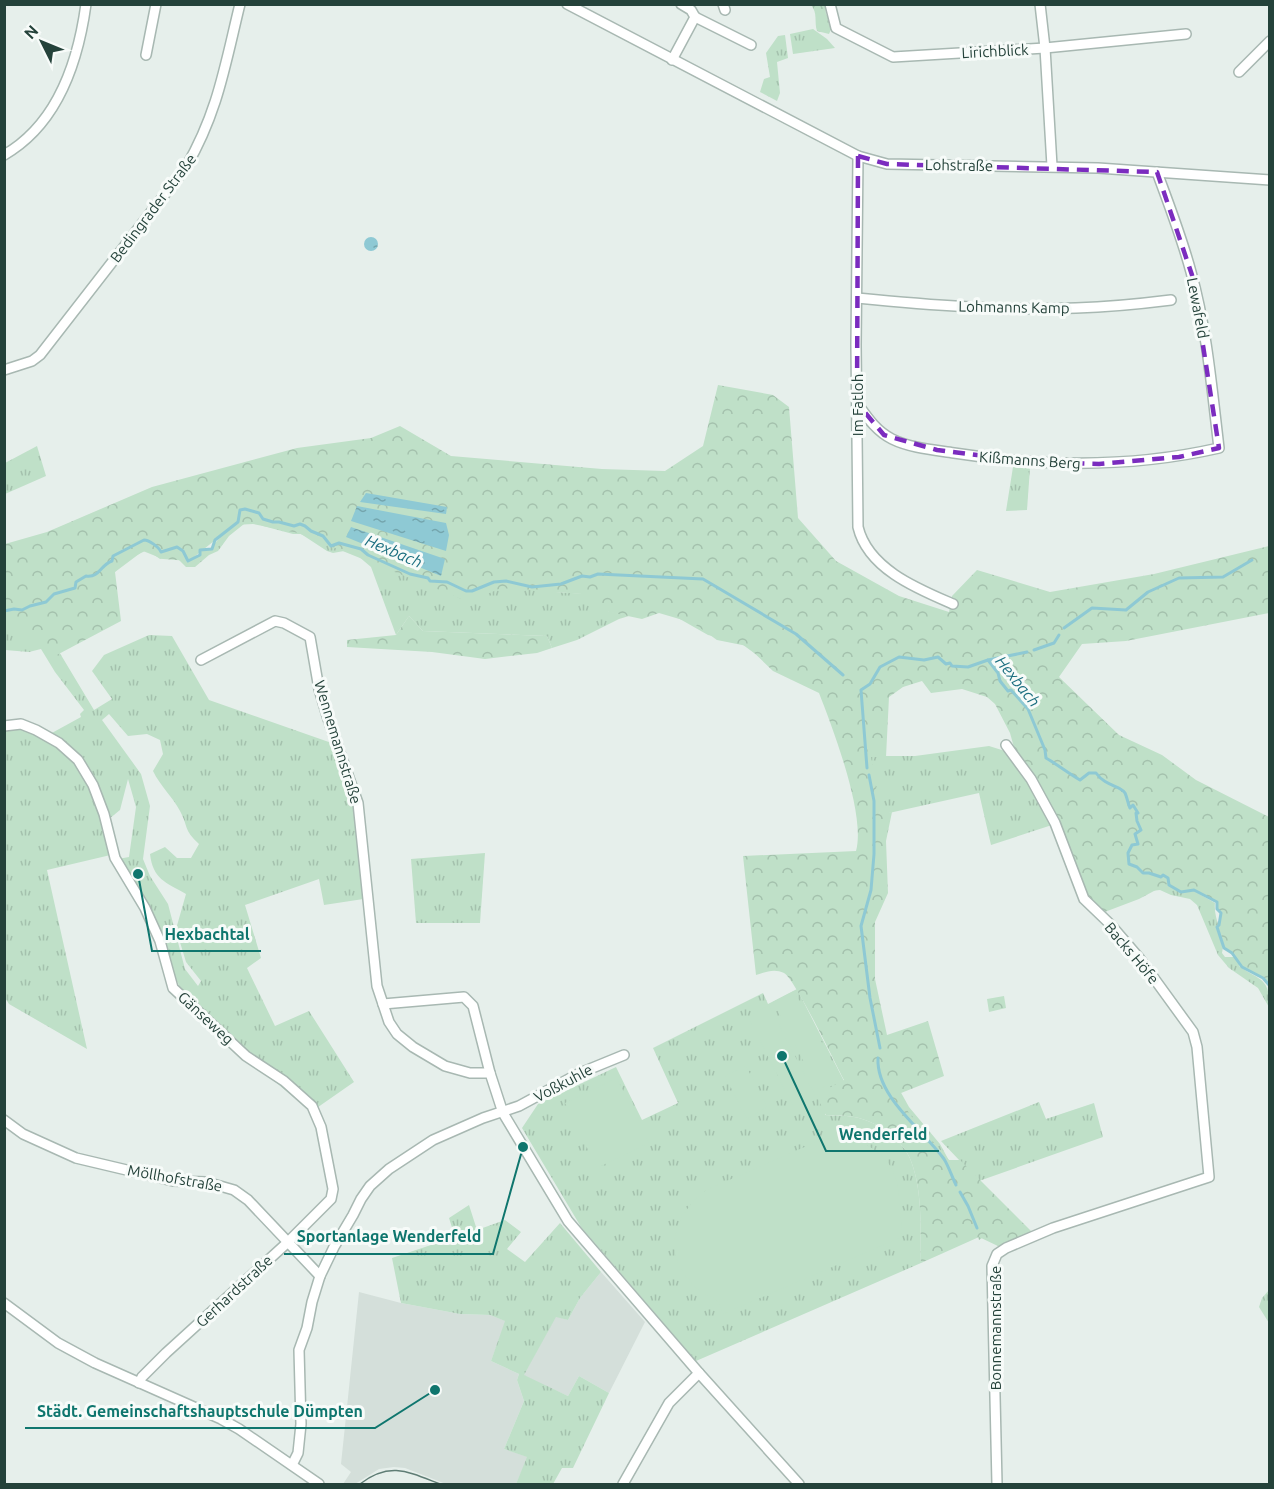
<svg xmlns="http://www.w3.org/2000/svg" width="1274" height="1489" font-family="Ubuntu,sans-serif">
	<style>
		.built { fill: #d4dfda }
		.grass { fill: url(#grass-tufts); fill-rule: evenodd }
		.forest { fill: url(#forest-crowns) }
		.pitch { fill: #bfe0c8 }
		.water { fill: url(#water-ripples) }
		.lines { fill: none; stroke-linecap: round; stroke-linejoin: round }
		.stream { stroke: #8ec9d4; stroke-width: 3 }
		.minor-casing { stroke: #a8b8b2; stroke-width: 12 }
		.minor { stroke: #fff; stroke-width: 9 }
		.tram { stroke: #5f7d75; stroke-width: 1.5 }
		.marked { fill: none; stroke: #7b2cbf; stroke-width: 4.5; stroke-dasharray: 12 8; stroke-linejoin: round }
		.labels { text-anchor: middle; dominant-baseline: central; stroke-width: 6; stroke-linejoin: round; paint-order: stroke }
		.street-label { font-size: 15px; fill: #24423a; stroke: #f7fbf9 }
		.water-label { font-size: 16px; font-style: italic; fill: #1c6f80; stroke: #f7fbf9 }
		.leader { fill: none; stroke: #0f766e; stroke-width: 2 }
		.callout-dot { fill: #0f766e; stroke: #f7fbf9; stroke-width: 2 }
		.callout-label { font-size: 16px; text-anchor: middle; font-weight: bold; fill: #0f766e; stroke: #f7fbf9; stroke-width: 6; stroke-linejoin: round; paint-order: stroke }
	</style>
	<defs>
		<pattern id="grass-tufts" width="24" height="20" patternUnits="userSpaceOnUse" patternTransform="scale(1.5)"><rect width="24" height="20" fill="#bfe0c8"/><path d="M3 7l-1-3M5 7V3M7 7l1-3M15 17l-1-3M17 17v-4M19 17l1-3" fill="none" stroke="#a4c1ad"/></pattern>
		<pattern id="forest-crowns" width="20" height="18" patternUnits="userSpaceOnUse" patternTransform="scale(1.5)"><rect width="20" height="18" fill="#bfe0c8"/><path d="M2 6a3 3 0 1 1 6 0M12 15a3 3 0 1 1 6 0" fill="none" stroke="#a4c1ad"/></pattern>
		<pattern id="water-ripples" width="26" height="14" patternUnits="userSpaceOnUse" patternTransform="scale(1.5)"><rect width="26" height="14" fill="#8ec9d4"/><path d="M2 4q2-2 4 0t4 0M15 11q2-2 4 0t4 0" fill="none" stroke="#74a5ad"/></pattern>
	</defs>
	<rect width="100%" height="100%" fill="#e6efeb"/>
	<g class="built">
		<path d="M601,1272L645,1322L609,1393L579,1376L568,1396L523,1376L556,1316L568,1320L580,1298Z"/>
		<path d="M359,1292L401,1303L460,1314L490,1315L506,1321L491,1361L519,1374L517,1380L524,1401L504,1449L528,1457L516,1484H446L405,1468L394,1467L379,1469L355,1484H343L351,1472L341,1464Z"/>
	</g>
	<g class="grass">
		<path d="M813,29L827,39L835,48L793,54L790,34Z"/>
		<path d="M785,35L788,58L777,62L780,93L777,101L760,92L764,79L770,77L766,53L778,36Z"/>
		<path d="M37,446L46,476L5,494V463Z"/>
		<path d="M1013,467L1030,468L1027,510L1006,511Z"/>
		<path d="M244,509L258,513C264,522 270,521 280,523C285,524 289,527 295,527C298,526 301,525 304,526L331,546H335L342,543L351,549L360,550L373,561L393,569H398L402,573L418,576L422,580L437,585L472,594L489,586L501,584L532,586L564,584L572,579L592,578L604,573L704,579L791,630L860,689L869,685L879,668L898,657L923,660L938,657C947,665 962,671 971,660L977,661L987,658L993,664L999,665V676L1008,688L1013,690L1012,697L1018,700L1026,717H1030L1034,723L1029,726L1027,731L1035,735L1045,761L1052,765L1060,758L1072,755L1083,766L1084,771L1102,780L1104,786L1109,789L1116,787L1126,795V803L1131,808V813L1141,831L1140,835H1136L1133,841L1134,845L1128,856L1132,865L1145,873L1163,877L1168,880L1176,889L1187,892L1194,891L1215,903C1213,920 1226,936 1222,953L1225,957H1234L1239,960V966C1262,982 1269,977 1270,1009L1258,988L1229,968L1218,955L1197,905L1190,899L1171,895L1160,890L1151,891L1138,878L1125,871L1117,860L1121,851L1116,846L1109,842L1095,824L1089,812L1069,796L1053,774L1044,772L1033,764L1019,723L1008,714L1005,704L992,690L972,685L970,679L977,669C961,673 950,675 936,666C923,670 910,663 898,666C882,670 877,688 863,697V708L874,756H915L989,746L1005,751L1029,781L1052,825L991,845L979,793L880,815L877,803L882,855L880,888L870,931L873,988L878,1015L899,1089L909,1107L940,1144L965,1190L983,1232L982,1238L979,1240L977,1234L971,1237L945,1182L929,1151L897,1115L886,1094L864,1017L859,989L856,929L861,912L858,901L859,829L855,796L822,681L783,672L769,664L739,642L708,635L671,614L620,604L608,611L629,616L619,619L577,640L552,648L547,636L423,631L409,616L396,635L371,567L358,556L344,551L333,553L327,551L301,534H293L263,526L247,518L244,524L229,536L218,551L209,555L195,567H186L176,557L160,559L147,550L121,563L119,568L100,585L85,589L83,592L75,599L58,603L50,611L34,615L55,645L94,710L112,699L92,671L104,655L149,635L172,636L209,700L343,747L363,808L370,898L324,905L319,879L245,905L261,958L247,968L275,1026L309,1011L354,1082L311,1112L186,1006L189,1001L181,993L178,983L169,969L158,928L118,859L129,857L136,807L128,779L120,810L109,819L119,853L47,870L87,1049L9,1004L5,998V723L50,734L81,717L80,714L84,710L55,672L41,649L29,652L5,650V610L21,609L29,605L45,602L53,594L74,588L75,582L85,576L97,575C102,568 110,564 113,557L144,540L159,548L160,552L166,548L172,550L176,547L182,551L187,562L199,555L200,550H208C219,541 224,529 237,523L240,510ZM583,585H589L587,594L556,592ZM109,714L128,736L147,734L160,740L163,754L153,771C160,786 173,797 180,811C189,828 183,829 199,844L191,858H177L165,847L150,854C153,879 165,882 186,894L176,929L186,962L201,981L198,986L185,969L168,904L150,876L143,859L150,806L141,774L102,720Z"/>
		<path d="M485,853L480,923H416L411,859Z"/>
		<path d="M797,989L844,1081L825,1115C835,1116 844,1115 854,1117C875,1120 904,1140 911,1161C923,1192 920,1230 921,1263L696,1361L581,1227L522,1128L538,1104L616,1067L642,1120L678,1103L653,1048L763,993L768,1004Z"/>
		<path d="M1039,1102L1046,1119L1094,1103L1103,1137L979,1181L941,1141Z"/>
		<path d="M469,1205L477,1230L505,1220L521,1232L507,1249L525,1262L560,1223L601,1272L580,1298L568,1320L556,1317L524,1375L568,1396L579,1376L609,1393L573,1468H562L553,1484H516L527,1457L504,1449L524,1401L517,1380L519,1374L491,1361L505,1321L490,1315L460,1314L401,1303L392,1258L455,1237L449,1218Z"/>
		<path d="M1269,1290V1323L1259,1307L1262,1298Z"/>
	</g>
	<g class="forest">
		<path d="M811,5H825L826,14L833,25L829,34L817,31C814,22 818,13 811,5Z"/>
		<path d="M718,385L773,395L789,407L798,518L836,561L899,596L949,612L952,596L977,570L1050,592L1154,574L1269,546V613L1126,641L1082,644L1059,677L1119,735L1162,755L1196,780L1269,817V988C1261,971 1249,974 1240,965C1233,958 1233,953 1223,948L1221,934L1217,928L1220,925L1221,913L1217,908L1216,902C1206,894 1194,890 1181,892L1167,884L1139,899L1102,913L1094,907L1015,751L1010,733L995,704L987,697L962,689L931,693L922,681L903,687L889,697L886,757H871L880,814L892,812L886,841L888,893L875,922V979L887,1035L928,1021L944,1076L896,1095L915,1121L949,1160H960L1033,1233L1000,1247L979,1237L921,1263C920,1230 923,1192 911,1161C904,1140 875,1120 854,1117C845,1115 835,1116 826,1115L816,1095L844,1080C835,1063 795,979 784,973C774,968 766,972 756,975L743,856L856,851C866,815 833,729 819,693L773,671L747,646L717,640L693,623L659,613L642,619L609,612L595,595L501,588L469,602L298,533L253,524L234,525L189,561L163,559L143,551L115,572L121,621L53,657L12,617L5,619V544L47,532L152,487L297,448L371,438L400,426L451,456L602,469L665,471L703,446Z"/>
		<path d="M409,616L423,631L547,636L552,648L537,653L485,659L432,652L347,647V640L396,635Z"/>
		<path d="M1004,996L1006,1008L989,1012L987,999Z"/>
	</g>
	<g class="pitch">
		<path d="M794,991L841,1078L818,1090L773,1002Z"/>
		<path d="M769,1005L815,1095L793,1106L748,1017Z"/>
		<path d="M746,1066L767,1107L747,1119L725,1076Z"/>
		<path d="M617,1078L649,1143L597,1168L565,1103Z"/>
		<path d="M841,1137C902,1150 899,1184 902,1237L723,1314C721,1310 720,1304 717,1301C714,1297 706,1295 701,1292C697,1289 694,1286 691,1282C661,1251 676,1213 706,1190L823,1139Z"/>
	</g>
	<g class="water">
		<circle cx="371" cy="244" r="7"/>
		<path d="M366,493L447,507L446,514L360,502Z"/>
		<path d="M357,506L446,523L449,535L446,551L351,521Z"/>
		<path d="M351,527L445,559L441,576L346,537Z"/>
	</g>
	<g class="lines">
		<g class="stream">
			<path d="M4,611L14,609L22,610L30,606L46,602L54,594L75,588L76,582L86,576C100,578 100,565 112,561L113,556L144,540C149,540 159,547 161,552L177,547L183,551L188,561L200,555V550L212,549L215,540L238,522L240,510L245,509L259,513L263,519L273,522H279L294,526L300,524L305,526L311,531L323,536L331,546L339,543L361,549L368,555L410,574L428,578L430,581L447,582L466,591H472L494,582L506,581L532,587L561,584L582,576L590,577L598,574L703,579L796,634L843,675"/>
			<path d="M1064,628L1092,608L1126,610L1148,592L1179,578L1223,577L1252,560"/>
			<path d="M1034,650L1054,643L1059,635"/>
			<path d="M988,660L1027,652"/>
			<path d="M867,768L861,690L870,684L880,667L899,657L924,660L938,657L946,664L950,663L952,666L968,667L988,660L998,673L1000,681L1008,691L1011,690L1028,709L1045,750L1046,758C1058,765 1068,773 1080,780L1089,773H1096C1106,787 1120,785 1125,793C1127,797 1128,804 1130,808L1133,805L1138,813H1136L1137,821L1141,830L1135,834L1138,844L1132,845L1128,853L1129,864L1137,867L1143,873H1149L1161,877L1163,875L1168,878L1169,885L1181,892L1194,890L1217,902V909L1221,913L1219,925L1217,927L1224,948L1232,953L1242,967L1263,978L1270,986"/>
			<path d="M869,775L874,801V854L871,890L861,926L870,998L880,1048"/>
			<path d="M878,1058C876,1097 923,1130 944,1159C949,1167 952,1177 956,1185"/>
			<path d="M960,1192L968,1206L977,1228"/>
		</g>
		<g class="minor-casing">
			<g id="minor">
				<path d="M567,4L858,156L887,164L1098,168L1270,180"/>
				<path d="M723,4L725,10"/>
				<path d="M830,4L836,28L893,57L1045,48L1186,34"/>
				<path d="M1040,4L1045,48L1052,166"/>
				<path d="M695,17L751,45"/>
				<path d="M146,55L156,4"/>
				<path d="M672,60L695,17L691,10L681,4"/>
				<path d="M1239,72L1270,41"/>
				<path d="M4,155C58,124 78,63 86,4"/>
				<path d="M858,156L856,345L858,527C868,569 918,589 953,604"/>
				<path d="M857,298C929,305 1003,311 1076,308C1108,307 1139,304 1171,300"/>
				<path d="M4,370L32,361L40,355L186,167C218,112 225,65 240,4"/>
				<path d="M857,403C867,417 876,431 892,439C910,448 934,450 954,453C1043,467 1131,468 1219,448C1212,390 1207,329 1191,272C1182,238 1169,205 1157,172"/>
				<path d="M201,660L275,621L284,623L310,637L319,689L328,719L358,803L377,986L389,1022L397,1034L413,1047L445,1066L470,1073H490L503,1113L568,1221L699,1373L799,1484"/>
				<path d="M4,726L21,724L36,730L59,743L78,760L93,785L104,814L115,858L145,908L160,941L173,988L246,1056L284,1081L312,1106L321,1127L333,1189L331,1199L287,1243L166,1353L142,1377L139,1383"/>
				<path d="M383,1004L464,997L473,1006L490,1073"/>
				<path d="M4,1120L23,1134L76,1158L173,1181L206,1182L234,1190L248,1200L320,1276"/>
				<path d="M4,1303L58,1343L95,1363L221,1419L239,1429L319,1484"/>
				<path d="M292,1465L298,1453L301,1424L299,1350L307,1328L312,1302L320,1276L334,1247L353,1215L361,1199L370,1186L389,1169L433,1140L483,1118L519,1106L580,1073L624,1055"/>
				<path d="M623,1484L669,1403L699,1373"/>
				<path d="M997,1484L992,1266L997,1254L1006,1248L1053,1228L1209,1177L1197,1047L1193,1032L1140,959L1110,924L1084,899L1055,823L1031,779L1006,745"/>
			</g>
		</g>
		<use href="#minor" class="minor"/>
		<path class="tram" d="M360,1484C390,1461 409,1472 440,1484"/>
	</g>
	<path class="marked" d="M858,156L887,164L1157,172L1192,275L1219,448L1179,457L1099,464L1034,462L937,450L884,435L857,403Z"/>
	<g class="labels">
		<g class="street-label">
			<text transform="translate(995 51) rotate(-3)">Lirichblick</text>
			<text transform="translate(959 165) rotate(1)">Lohstraße</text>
			<text transform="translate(153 208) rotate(-53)">Bedingrader Straße</text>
			<text transform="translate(1014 307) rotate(1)">Lohmanns Kamp</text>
			<text transform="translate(1198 308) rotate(79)">Lewafeld</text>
			<text transform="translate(857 405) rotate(-90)">Im Fatloh</text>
			<text transform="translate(1030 460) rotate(4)">Kißmanns Berg</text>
			<text transform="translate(338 742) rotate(73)">Wennemannstraße</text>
			<text transform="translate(1132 953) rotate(50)">Backs Höfe</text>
			<text transform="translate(206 1018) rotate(43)">Gänseweg</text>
			<text transform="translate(563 1083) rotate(-28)">Voßkuhle</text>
			<text transform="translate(175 1178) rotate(10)">Möllhofstraße</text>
			<text transform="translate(234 1291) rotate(-43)">Gerhardstraße</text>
			<text transform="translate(995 1328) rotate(-90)">Bonnemannstraße</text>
		</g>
		<g class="water-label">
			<text transform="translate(394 551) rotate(23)">Hexbach</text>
			<text transform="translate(1018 681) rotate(51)">Hexbach</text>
		</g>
	</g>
	<path class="leader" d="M138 874L152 951H261M782 1056L826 1151H939M523 1147L493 1254H284M435 1390L375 1428H25"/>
	<g class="callout-dot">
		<circle cx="138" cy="874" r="6"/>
		<circle cx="782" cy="1056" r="6"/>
		<circle cx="523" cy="1147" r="6"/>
		<circle cx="435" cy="1390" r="6"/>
	</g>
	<g class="callout-label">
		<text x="207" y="940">Hexbachtal</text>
		<text x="883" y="1140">Wenderfeld</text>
		<text x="389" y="1242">Sportanlage Wenderfeld</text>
		<text x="200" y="1417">Städt. Gemeinschaftshauptschule Dümpten</text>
	</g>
	<rect width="1274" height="1489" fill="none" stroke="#24423a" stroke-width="12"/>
	<g transform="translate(42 42) rotate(313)" stroke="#f7fbf9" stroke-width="4.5" paint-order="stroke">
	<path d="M0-4.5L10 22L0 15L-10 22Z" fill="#24423a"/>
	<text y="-9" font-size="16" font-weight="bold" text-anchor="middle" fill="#24423a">N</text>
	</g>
</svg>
